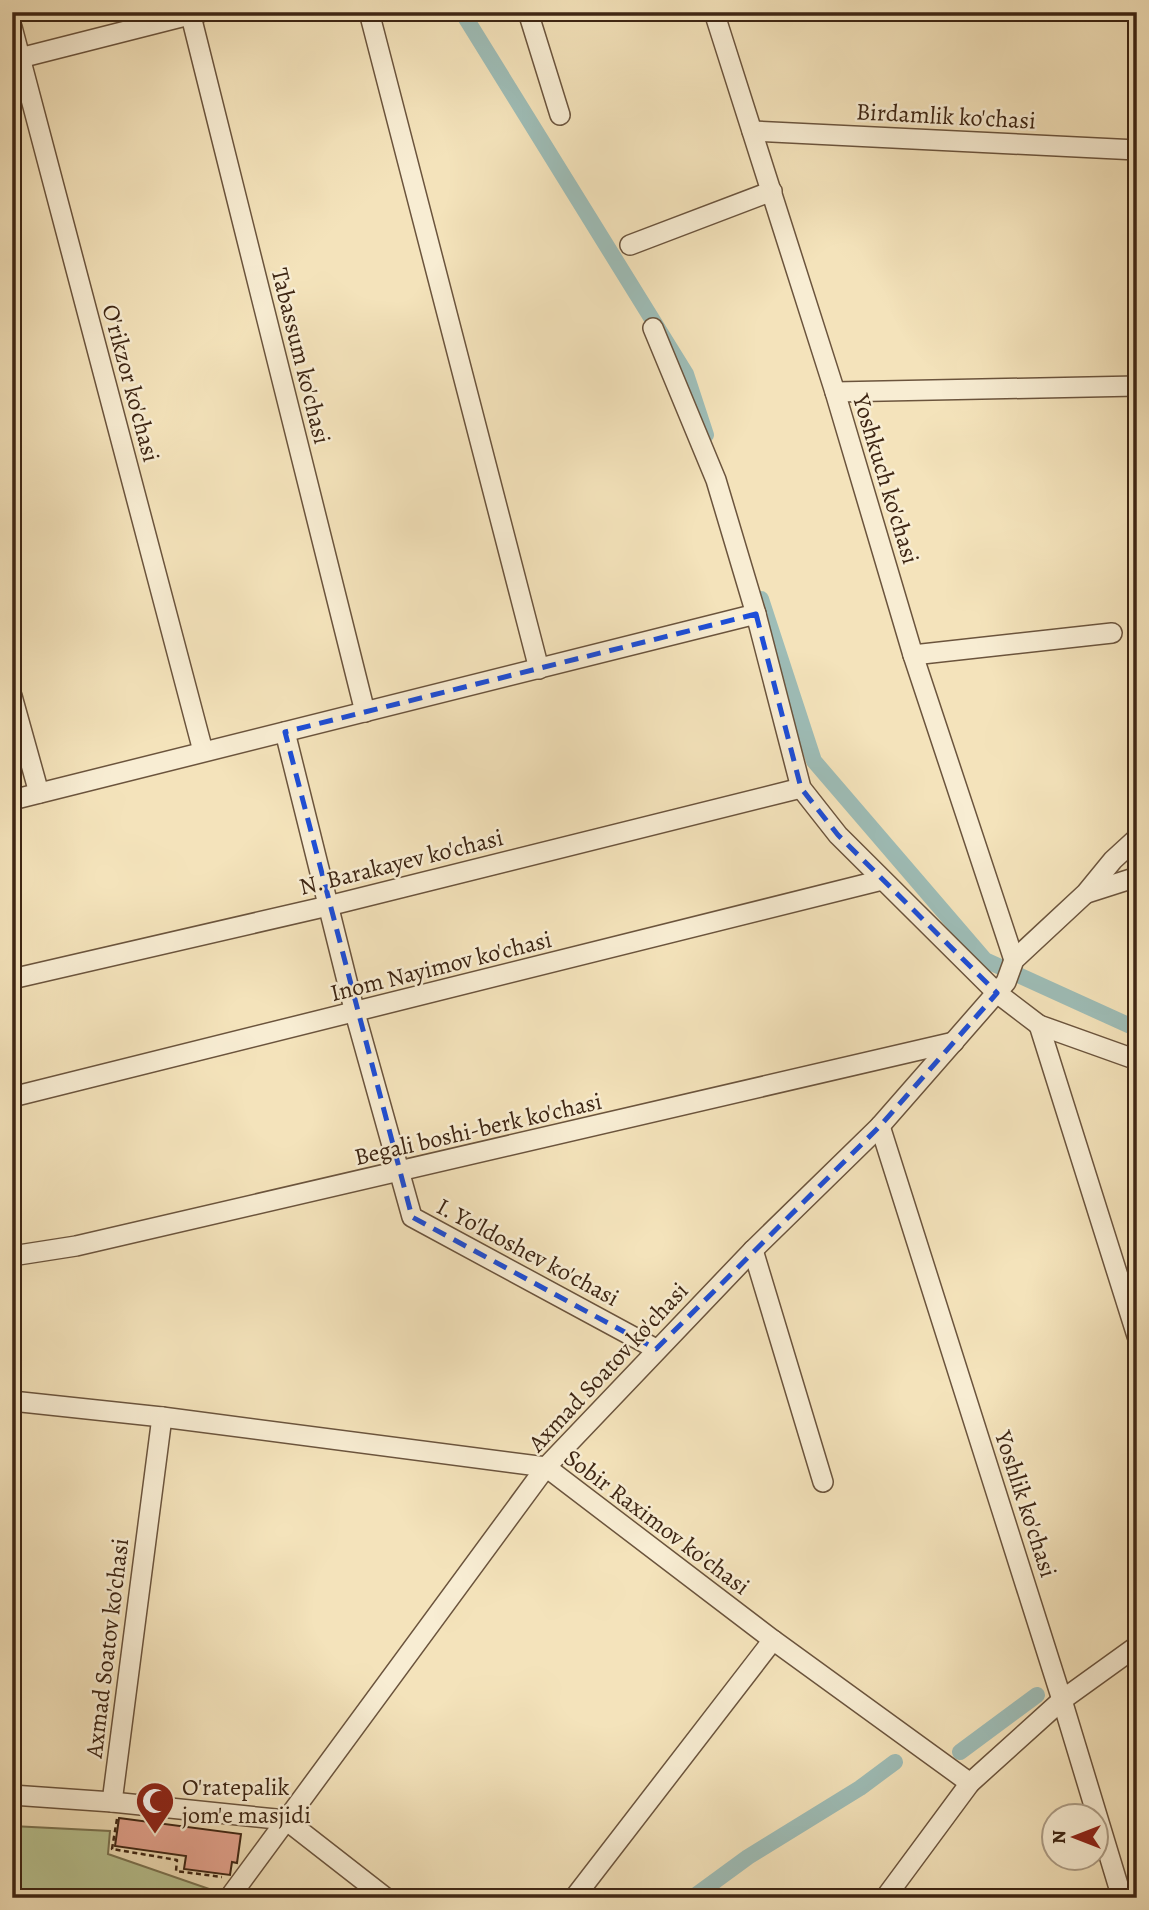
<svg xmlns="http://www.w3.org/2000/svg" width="1149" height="1910" font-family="Alegreya,serif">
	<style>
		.green { fill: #b9c492; stroke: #7b7452; stroke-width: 2 }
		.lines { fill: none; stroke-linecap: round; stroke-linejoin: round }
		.canal { stroke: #9ebdb7; stroke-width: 16 }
		.building { fill: #e8a692; stroke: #3d2513; stroke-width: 2 }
		.minor-casing { stroke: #6b543d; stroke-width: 22 }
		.path { stroke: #3d2513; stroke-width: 2.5; stroke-dasharray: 5 3.5; stroke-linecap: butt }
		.minor { stroke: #f8edd3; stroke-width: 19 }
		.marked { fill: none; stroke: #1d4ed8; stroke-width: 5; stroke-dasharray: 14 9; stroke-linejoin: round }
		.labels { text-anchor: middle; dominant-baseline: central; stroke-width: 5; stroke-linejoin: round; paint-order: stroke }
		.street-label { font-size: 24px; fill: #3d2513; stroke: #f8edd3 }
		.poi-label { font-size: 24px; fill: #3d2513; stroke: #f8edd3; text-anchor: start }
	</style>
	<rect width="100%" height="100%" fill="#f4e3bb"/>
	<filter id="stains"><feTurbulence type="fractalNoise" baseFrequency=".00286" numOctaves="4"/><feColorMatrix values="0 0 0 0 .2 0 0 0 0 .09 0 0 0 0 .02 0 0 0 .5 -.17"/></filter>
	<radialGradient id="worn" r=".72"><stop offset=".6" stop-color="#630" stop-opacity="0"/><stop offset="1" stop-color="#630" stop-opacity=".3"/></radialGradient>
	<path class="green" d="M12,1826L110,1831L108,1854L218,1892L214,1898H20L12,1890Z"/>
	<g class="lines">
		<g class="canal">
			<path d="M462,12L686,374L706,435"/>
			<path d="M761,599L814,761L985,960L1137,1029"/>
			<path d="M960,1752L1037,1695"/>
			<path d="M692,1898L748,1857L860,1788L895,1762"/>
		</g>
	</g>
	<path class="building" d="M119,1818L241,1834L237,1863L232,1862L230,1875L184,1869L186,1856L115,1846Z"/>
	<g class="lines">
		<g class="minor-casing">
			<g id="minor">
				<path d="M190,12L365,712"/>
				<path d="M369,12L539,669"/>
				<path d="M528,12L560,115"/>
				<path d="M714,12L835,392L913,655L1014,960"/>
				<path d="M12,27L203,751"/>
				<path d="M12,60L201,12"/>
				<path d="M752,131L1137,150"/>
				<path d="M630,245L772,191"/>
				<path d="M653,328L716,480L756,614L801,788L838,835L997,993L1039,1025L1137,1060"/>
				<path d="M835,392L1137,386"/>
				<path d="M913,655L1112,633"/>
				<path d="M12,696L39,793"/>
				<path d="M285,732L355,1013L412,1217L656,1349"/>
				<path d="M12,800L756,614"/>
				<path d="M1087,893L1137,877"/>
				<path d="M12,979L328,906L801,788"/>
				<path d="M1039,1025L1137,1336"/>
				<path d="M12,1097L882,880"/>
				<path d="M880,1126L1062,1700L1122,1898"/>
				<path d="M753,1250L823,1482"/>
				<path d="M12,1256L76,1246L954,1042"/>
				<path d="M12,1401L162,1417L546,1467L773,1640L970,1783"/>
				<path d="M12,1795L112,1802L286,1820L386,1898"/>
				<path d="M112,1802L162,1417"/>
				<path d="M229,1898L546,1467L753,1250L880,1126L1006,982L1014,960L1086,893L1113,860L1137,838"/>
				<path d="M574,1898L773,1640"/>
				<path d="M885,1898L970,1783L1062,1700L1137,1646"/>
			</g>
		</g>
		<g class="path">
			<path d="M117,1819L112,1849L177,1860L176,1871L222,1877"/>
			<path d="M52,1896L53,1898"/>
		</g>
		<use href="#minor" class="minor"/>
	</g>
	<path class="marked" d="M756,614L801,788L838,835L997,993L880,1126L656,1349L412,1217L285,732Z"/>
	<defs>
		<g id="mosque-pin" transform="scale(2.0125)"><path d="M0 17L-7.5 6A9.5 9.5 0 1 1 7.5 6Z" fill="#8f2418" stroke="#f8edd3"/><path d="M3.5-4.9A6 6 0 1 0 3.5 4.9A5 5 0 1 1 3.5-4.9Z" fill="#fff"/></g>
	</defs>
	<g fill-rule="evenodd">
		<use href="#mosque-pin" x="155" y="1801"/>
	</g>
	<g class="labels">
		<g class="street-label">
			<text transform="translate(946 116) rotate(3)">Birdamlik ko'chasi</text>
			<text transform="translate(301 356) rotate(76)">Tabassum ko'chasi</text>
			<text transform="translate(131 383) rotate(75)">O'rikzor ko'chasi</text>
			<text transform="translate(886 479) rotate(73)">Yoshkuch ko'chasi</text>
			<text transform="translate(401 862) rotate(-14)">N. Barakayev ko'chasi</text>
			<text transform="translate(441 966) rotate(-14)">Inom Nayimov ko'chasi</text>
			<text transform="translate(478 1129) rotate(-13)">Begali boshi-berk ko'chasi</text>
			<text transform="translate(528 1252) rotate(28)">I. Yo'ldoshev ko'chasi</text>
			<text transform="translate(608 1367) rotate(-47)">Axmad Soatov ko'chasi</text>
			<text transform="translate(1026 1504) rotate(72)">Yoshlik ko'chasi</text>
			<text transform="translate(657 1522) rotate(37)">Sobir Raximov ko'chasi</text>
			<text transform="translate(107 1648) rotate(-83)">Axmad Soatov ko'chasi</text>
		</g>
		<g class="poi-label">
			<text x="182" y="1787">O'ratepalik<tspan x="182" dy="28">jom'e masjidi</tspan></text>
		</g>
	</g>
	<rect width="1149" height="1910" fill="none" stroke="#f4e3bb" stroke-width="42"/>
	<rect x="14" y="14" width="1121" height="1882" fill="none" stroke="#3d2513" stroke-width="3.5"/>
	<rect x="21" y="21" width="1107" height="1868" fill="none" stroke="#3d2513" stroke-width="2"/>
	<g transform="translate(1075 1837) rotate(270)"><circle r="33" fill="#f8edd3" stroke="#ad9d86" stroke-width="2"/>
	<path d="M0-5L12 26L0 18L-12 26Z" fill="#8f2418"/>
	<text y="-10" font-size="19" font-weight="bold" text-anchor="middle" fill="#3d2513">N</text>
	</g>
	<rect width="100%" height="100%" filter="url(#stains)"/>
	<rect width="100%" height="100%" fill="url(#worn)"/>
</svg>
